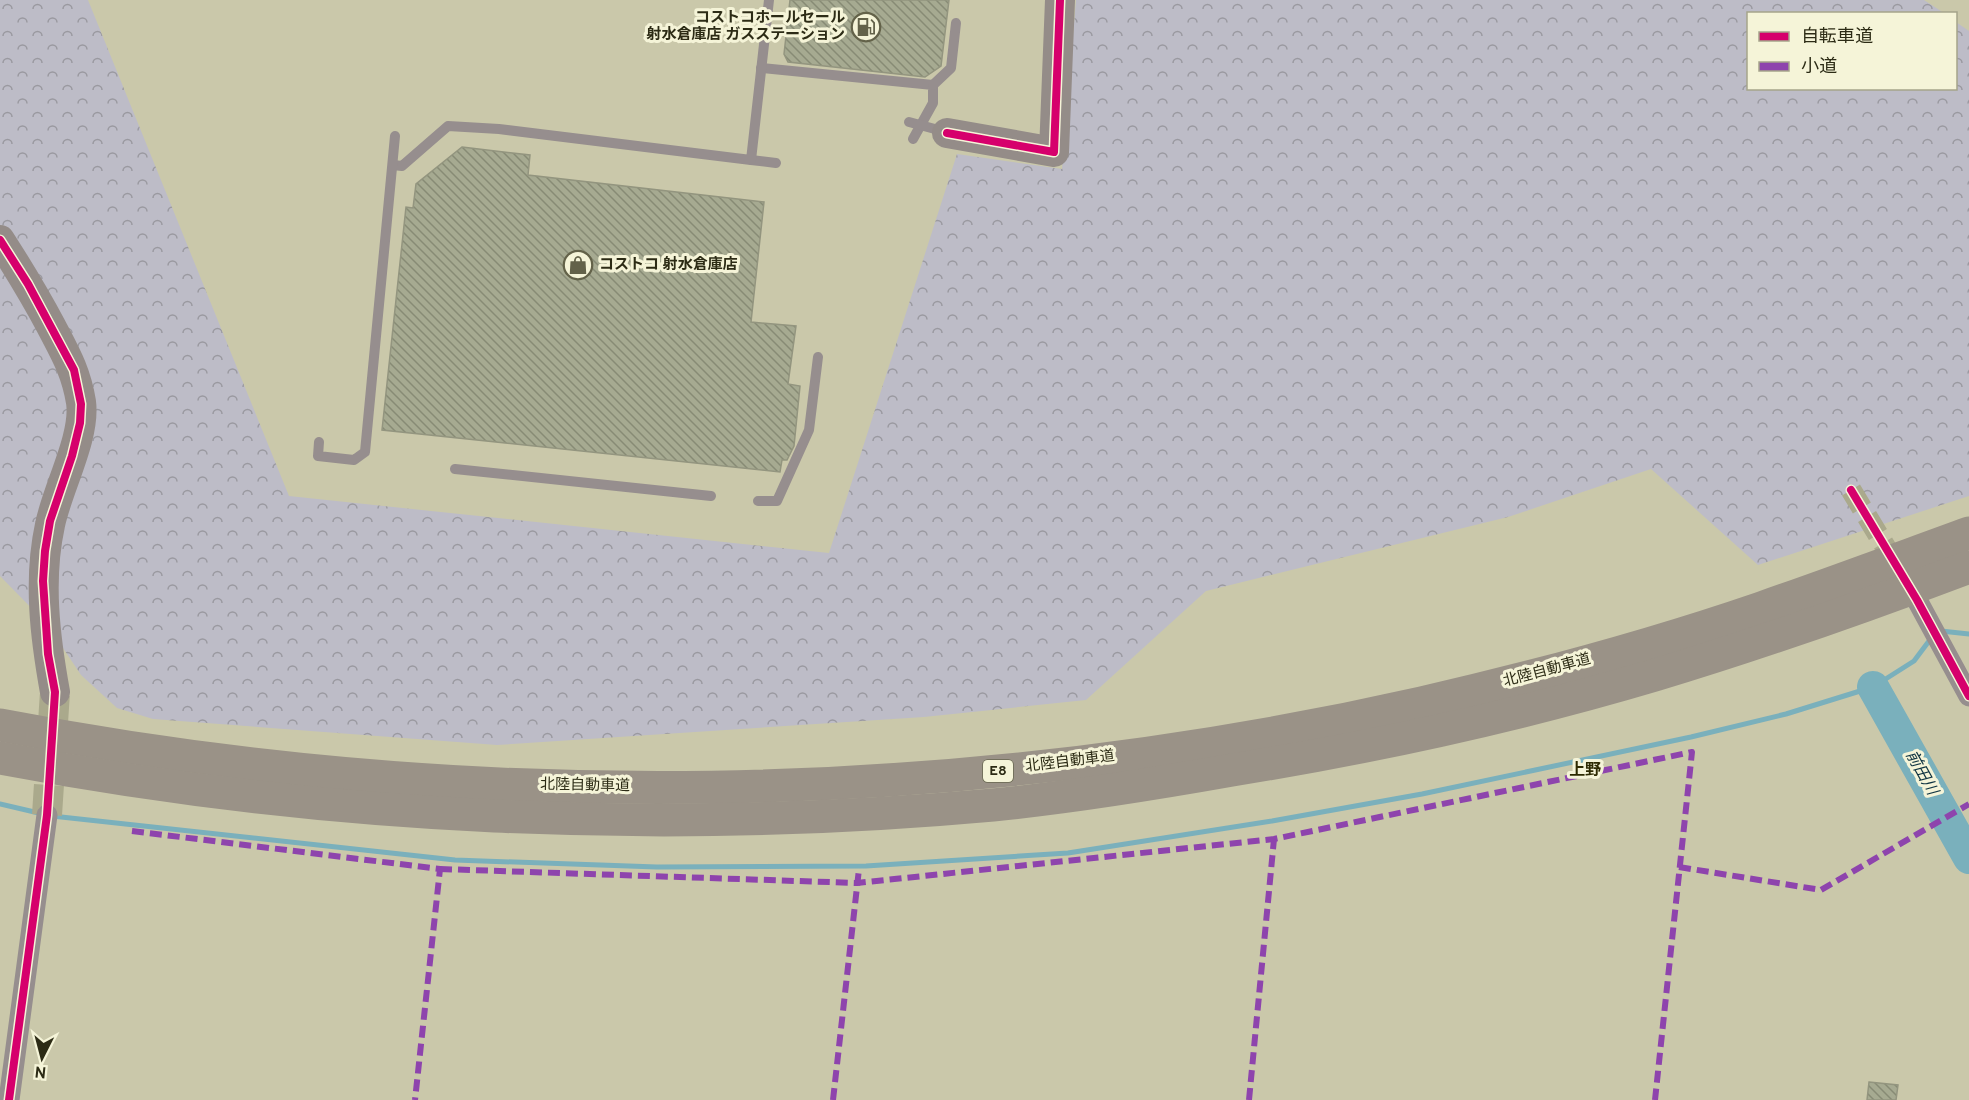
<svg xmlns="http://www.w3.org/2000/svg" width="1969" height="1100" font-family="Overpass,'Noto Sans JP',sans-serif">
	<style>
		.forest { fill: url(#forest-crowns) }
		.lines { fill: none; stroke-linecap: round; stroke-linejoin: round }
		.stream { stroke: #7ab0bc; stroke-width: 5 }
		.river { stroke: #7ab0bc; stroke-width: 32 }
		.building { fill: url(#building-back-hatch); stroke: #93957f; stroke-width: 1.5 }
		.street-tunnel { stroke: #aaa98c; stroke-width: 21; stroke-dasharray: 21 10; stroke-linecap: butt }
		.secondary-tunnel { stroke: #aaa98c; stroke-width: 30; stroke-dasharray: 30 15; stroke-linecap: butt }
		.lane { stroke: #968e8e; stroke-width: 10 }
		.street { stroke: #968e8e; stroke-width: 21 }
		.secondary { stroke: #948c88; stroke-width: 30 }
		.highway { stroke: #9a9287; stroke-width: 33 }
		.quiet { stroke: #8e44ad; stroke-width: 6; stroke-dasharray: 12 6; stroke-linecap: butt }
		.cycleway-casing { stroke: #f5f4d8; stroke-width: 11 }
		.cycleway { stroke: #d6006c; stroke-width: 8 }
		.labels { text-anchor: middle; dominant-baseline: central; stroke-width: 6; stroke-linejoin: round; paint-order: stroke }
		.shield { fill: #f5f4d8; stroke: #686750; stroke-width: 1.5 }
		.shield-label { font-size: 14px; font-weight: bold; fill: #2c2b15 }
		.poi-label { font-size: 15px; font-weight: bold; fill: #2c2b15; stroke: #f5f4d8; text-anchor: end }
		.street-label { font-size: 15px; fill: #2c2b15; stroke: #f5f4d8 }
		.neighbourhood-label { font-size: 16px; font-weight: bold; fill: #2d2a01; stroke: #f5f4d8 }
		.water-label { font-size: 16px; font-style: italic; fill: #0e3341; stroke: #f5f4d8 }
	</style>
	<defs>
		<pattern id="forest-crowns" width="20" height="18" patternUnits="userSpaceOnUse" patternTransform="scale(1.5)"><rect width="20" height="18" fill="#bdbcc7"/><path d="M2 6a3 3 0 1 1 6 0M12 15a3 3 0 1 1 6 0" fill="none" stroke="#9a99a0"/></pattern>
		<pattern id="building-back-hatch" width="6" height="6" patternUnits="userSpaceOnUse" patternTransform="scale(1.5)"><rect width="6" height="6" fill="#a6aa91"/><path d="M-1 5l2 2M0 0l6 6M5-1l2 2" fill="none" stroke="#878b75"/></pattern>
	</defs>
	<rect width="100%" height="100%" fill="#cac8aa"/>
	<path class="forest" d="M0,0H88L289,496L829,553L957,154L1062,169L1076,0H1924L1944,13L1748,14V88H1956V22L1969,31V496L1758,565L1651,469L1508,517L1206,591L1086,700L924,717L497,745L153,719L117,708L81,675L47,624L0,576Z"/>
	<g class="lines">
		<g class="stream">
			<path d="M1941,631L1969,634"/>
			<path d="M0,804L43,814"/>
			<path d="M52,816L455,860L657,867L866,866L1068,853L1272,821L1422,794L1691,737L1786,714L1873,687L1914,661L1932,637"/>
		</g>
		<path class="river" d="M1873,687L1969,858"/>
	</g>
	<g class="building">
		<path d="M790,0H949L941,66L925,77L788,62L784,54Z"/>
		<path d="M462,147L530,155L528,175L764,202L751,322L796,326L788,384L800,386L794,446L787,460H782L780,472L382,430L406,207L413,208L416,184Z"/>
		<path d="M1869,1082L1898,1085L1896,1100H1867Z"/>
	</g>
	<g class="lines">
		<path class="street-tunnel" d="M1851,490L1900,571"/>
		<path class="secondary-tunnel" d="M47,815L55,692"/>
		<g class="lane">
			<path d="M761,68L933,85V103L913,139"/>
			<path d="M933,85L951,68L956,23"/>
			<path d="M909,122L946,132"/>
			<path d="M751,160L776,163"/>
			<path d="M393,165L402,166L448,126L499,129L751,160L769,0"/>
			<path d="M319,442L318,456L354,460L365,452L395,136"/>
			<path d="M455,469L711,496"/>
			<path d="M758,501H777L809,430L818,357"/>
		</g>
		<g class="street">
			<path d="M1917,600L1969,696"/>
			<path d="M9,1100L47,815"/>
		</g>
		<g class="secondary">
			<path d="M947,133L1054,152L1060,0"/>
			<path d="M0,240C18,268 35,296 51,326C65,353 76,371 81,402C86,437 57,489 50,525C38,580 45,637 55,692"/>
		</g>
		<g class="highway">
			<path d="M0,725C468,815 956,808 1421,703C1535,677 1650,646 1761,608C1830,584 1900,558 1969,533"/>
			<path d="M0,758C326,820 662,835 993,805C1073,797 1153,784 1232,770C1375,747 1517,716 1655,675C1761,643 1866,606 1969,567"/>
		</g>
		<g class="quiet">
			<path d="M132,831L440,869L415,1100"/>
			<path d="M1679,867L1821,890L1969,804"/>
			<path d="M440,869L857,883L1274,839L1692,752L1655,1100"/>
			<path d="M833,1100L859,869"/>
			<path d="M1249,1100L1274,839"/>
		</g>
		<g class="cycleway-casing">
			<g id="cycleway">
				<path d="M947,133L1054,152L1060,0"/>
				<path d="M0,240L28,284L74,370L81,404L80,423L72,456L50,521L45,551L43,581L48,654L55,692L47,815L9,1100"/>
				<path d="M1851,490L1917,600L1969,696"/>
			</g>
		</g>
		<use href="#cycleway" class="cycleway"/>
	</g>
	<defs>
		<g id="fuel-ring" transform="scale(1.5)"><circle r="9.5" fill="#f5f4d8" stroke="#636249" stroke-width="1.5"/><path d="M-5.5-6h7V0h2V4h1.3V-2.5L3-4.5l.8-.8L6-3V5H2.5V1h-1V6h-7ZM-4.2-4.7v3.2H.2V-4.7Z" fill="#636249"/></g>
		<g id="shop-ring" transform="scale(1.5)"><circle r="9.5" fill="#f5f4d8" stroke="#636249" stroke-width="1.5"/><path d="M-5-2.5h2.3a2.7 3.5 0 0 1 5.4 0H5L5.5 6h-11ZM-1.5-2.5h3a1.5 2.3 0 0 0-3 0Z" fill="#636249"/></g>
	</defs>
	<g fill-rule="evenodd">
		<use href="#fuel-ring" x="866" y="27"/>
		<use href="#shop-ring" x="578" y="265"/>
	</g>
	<g class="labels">
		<rect class="shield" x="983" y="760" width="30" height="22" rx="4.5"/>
		<g class="shield-label">
			<text x="998" y="771">E8</text>
		</g>
		<g class="poi-label">
			<text x="845" y="18">コストコホールセール<tspan x="845" dy="17">射水倉庫店 ガスステーション</tspan></text>
			<text x="599" y="265" text-anchor="start">コストコ 射水倉庫店</text>
		</g>
		<g class="street-label">
			<text transform="translate(1547 671) rotate(-15)">北陸自動車道</text>
			<text transform="translate(1070 762) rotate(-7)">北陸自動車道</text>
			<text transform="translate(585 786) rotate(1)">北陸自動車道</text>
		</g>
		<g class="neighbourhood-label">
			<text x="1585" y="771">上野</text>
		</g>
		<g class="water-label">
			<text transform="translate(1921 773) rotate(61)">前田川</text>
		</g>
	</g>
	<rect x="1747" y="12" width="210" height="78" fill="#f5f4d8" stroke="#a5a48a" stroke-width="1.5"/>
	<rect x="1759" y="32" width="30" height="9" fill="#d6006c" stroke="#a5a48a" stroke-width="1.5"/>
	<text x="1801" y="42" font-size="18" fill="#2c2b15">自転車道</text>
	<rect x="1759" y="62" width="30" height="9" fill="#8e44ad" stroke="#a5a48a" stroke-width="1.5"/>
	<text x="1801" y="72" font-size="18" fill="#2c2b15">小道</text>
	<g transform="translate(42 1058) rotate(186)" stroke="#f5f4d8" stroke-width="4.5" paint-order="stroke">
	<path d="M0-4.5L10 22L0 15L-10 22Z" fill="#2c2b15"/>
	<text y="-9" font-size="16" font-weight="bold" text-anchor="middle" fill="#2c2b15">N</text>
	</g>
</svg>
